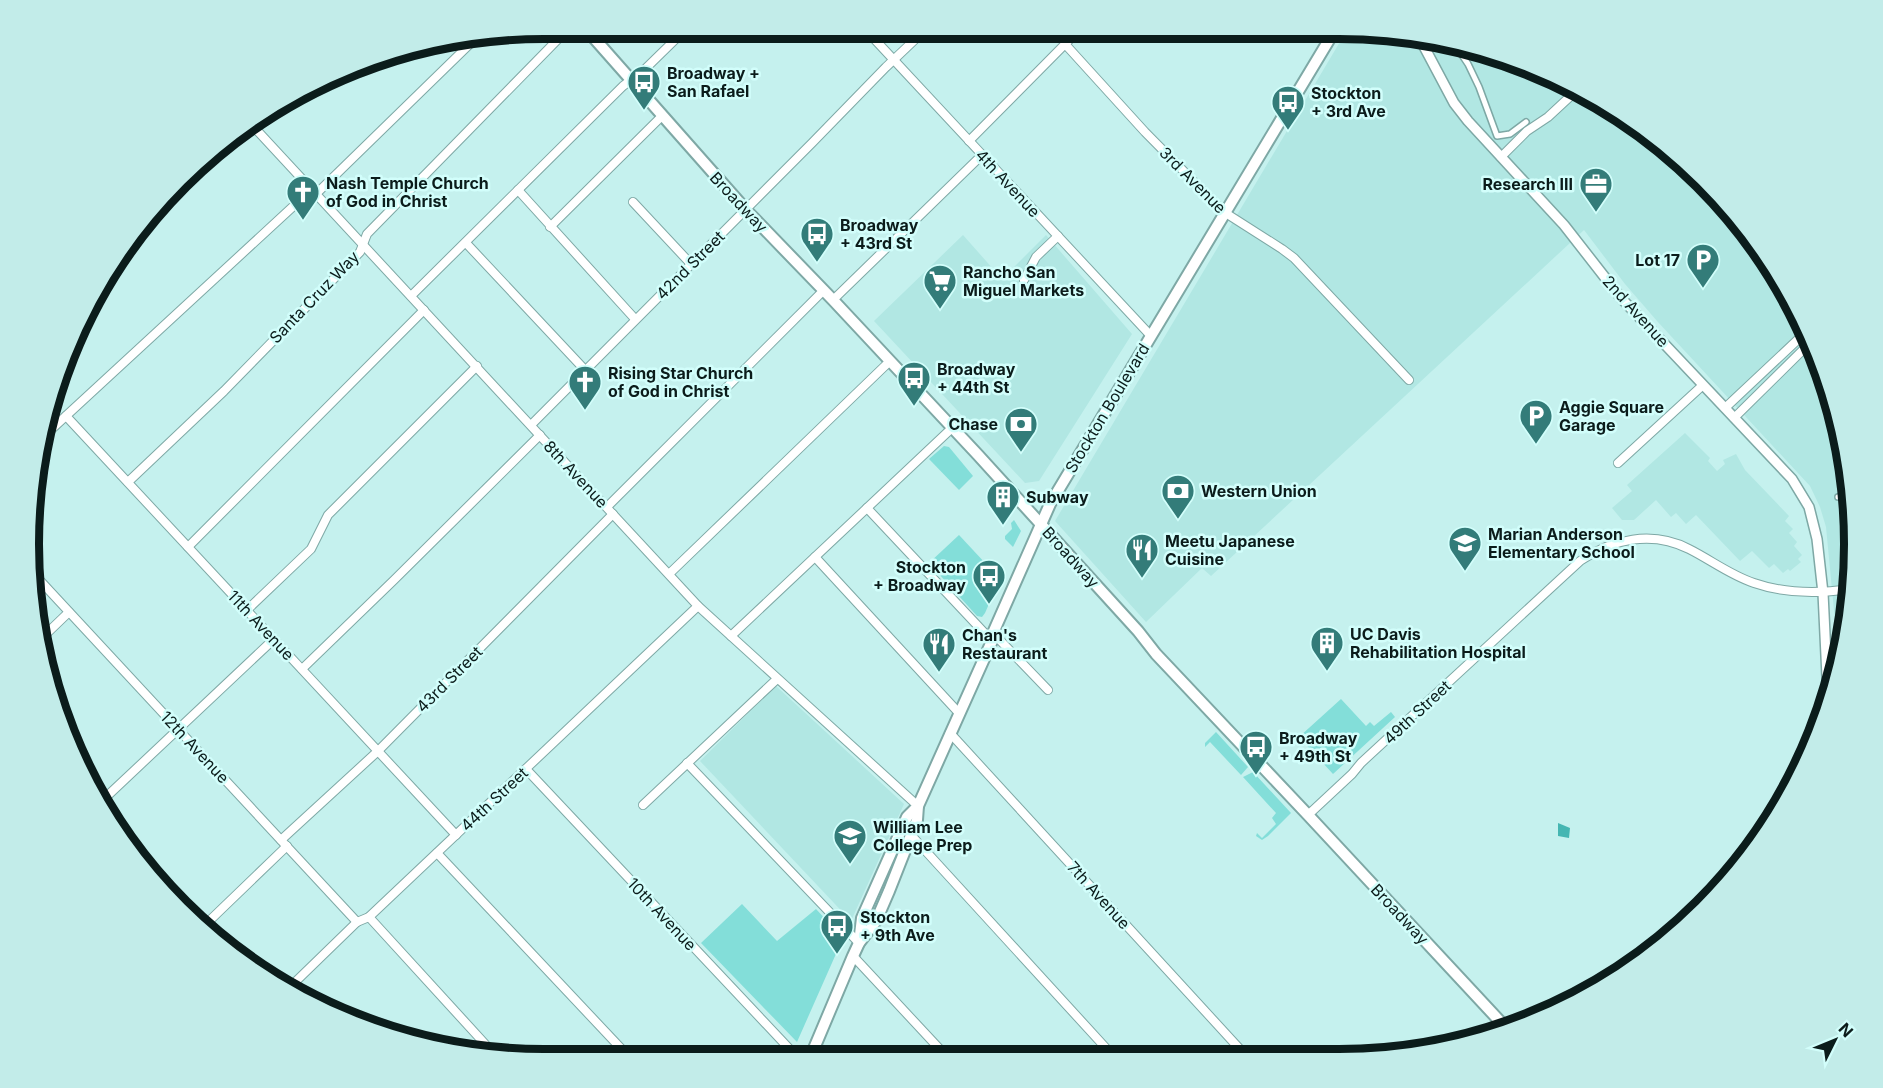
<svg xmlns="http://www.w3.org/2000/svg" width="1883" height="1088" font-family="Inter,sans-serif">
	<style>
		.built { fill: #b1e7e3 }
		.green { fill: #83ded9 }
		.water { fill: #45b6b2 }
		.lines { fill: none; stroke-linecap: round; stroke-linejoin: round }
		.pedestrian-casing { stroke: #7ea8a5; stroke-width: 8 }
		.minor-casing { stroke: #7ea8a5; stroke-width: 10 }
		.tertiary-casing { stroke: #7ea8a5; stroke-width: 12 }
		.secondary-casing { stroke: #7ea8a5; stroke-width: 14 }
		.pedestrian { stroke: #fff; stroke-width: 5 }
		.minor { stroke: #fff; stroke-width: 8 }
		.tertiary { stroke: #fff; stroke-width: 9 }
		.secondary { stroke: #fff; stroke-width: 10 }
		.labels { text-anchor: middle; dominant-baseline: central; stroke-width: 5; stroke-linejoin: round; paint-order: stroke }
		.poi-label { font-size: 16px; font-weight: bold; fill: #0b1c1b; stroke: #d2fefb; text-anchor: start }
		.street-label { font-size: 16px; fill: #0b1c1b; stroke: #d2fefb }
		.rim { fill: none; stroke: #0b1c1b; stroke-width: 8 }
	</style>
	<rect width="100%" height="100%" fill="#c5f1ee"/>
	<g class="built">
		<path d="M1347,30H1373L1505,56L1625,115L1703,179L1767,257L1815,346L1845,443L1854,544L1845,644L1839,663L1826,527L1820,507L1810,486L1657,321L1625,284L1584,230L1211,576L1202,568L1146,622L1055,521Z"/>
		<path d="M963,235L1002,279L1046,235L1132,334L1039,481L1025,483L874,321Z"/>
		<path d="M1685,433L1710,458L1708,461L1717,471L1725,464L1723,460L1736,454L1745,470L1789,516L1785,521L1793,529L1789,533L1797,542L1794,546L1802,555L1798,559L1801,562L1790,571L1788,569L1783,573L1774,564L1769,568L1752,551L1740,561L1696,515L1686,524L1676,513L1671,517L1656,500L1634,520H1622L1612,508L1632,491L1627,485Z"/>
		<path d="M776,686L904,804L851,921L700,761Z"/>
	</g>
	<g class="green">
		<path d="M944,446L949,447L973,476L959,490L929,459Z"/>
		<path d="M1014,520L1021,531L1013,547L1005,539V536L1012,529L1011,523Z"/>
		<path d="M959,535L1000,579L985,613L982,617L977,616L929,563Z"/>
		<path d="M1341,699L1366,726L1370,722L1374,726L1391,712L1395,717L1333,774L1299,737Z"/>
		<path d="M1216,732L1248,767L1241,775L1210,742L1205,747V743Z"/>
		<path d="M1253,772L1291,813L1268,836L1262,840L1256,836L1257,833L1262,838L1276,824L1272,818L1276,813L1243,777Z"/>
		<path d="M742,904L777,941L816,909L843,938L797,1042L701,943Z"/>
	</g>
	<path class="water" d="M1558,823L1570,828L1569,838L1558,836Z"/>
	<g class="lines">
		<g class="pedestrian-casing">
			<g id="pedestrian">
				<path d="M1456,46L1468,64L1479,87L1497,136L1510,134L1526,122"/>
				<path d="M1838,497H1845L1850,494"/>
			</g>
		</g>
		<g class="minor-casing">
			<g id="minor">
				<path d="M865,29L1151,336"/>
				<path d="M1065,44L1145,132L1224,212L1282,249L1294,258L1409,380"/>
				<path d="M251,124L698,606L918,806"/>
				<path d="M969,141L1080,29"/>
				<path d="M1501,157L1527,131L1548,117L1576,91"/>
				<path d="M518,190L635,319"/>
				<path d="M316,194L474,40"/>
				<path d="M633,202L690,263"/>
				<path d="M550,227L662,116"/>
				<path d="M466,243L585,370"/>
				<path d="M1024,280L1036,257L1058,236"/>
				<path d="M411,296L623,86L643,71L686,29"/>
				<path d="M833,300L982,155"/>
				<path d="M1725,408L1807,331"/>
				<path d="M66,416L456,835"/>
				<path d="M1734,418L1812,341"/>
				<path d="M531,425L812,143L886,67L926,29"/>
				<path d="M42,438L312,189"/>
				<path d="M1618,463L1703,385"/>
				<path d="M128,482L224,391L360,252L367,234L568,29"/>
				<path d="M607,507L824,290"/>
				<path d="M867,508L992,641"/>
				<path d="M188,547L424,310"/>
				<path d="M815,557L958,712"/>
				<path d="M33,573L357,922"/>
				<path d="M669,574L890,361"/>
				<path d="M247,610L311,549L328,515L477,366"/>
				<path d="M993,633L1048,690"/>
				<path d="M44,636L69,612"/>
				<path d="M731,636L952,428"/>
				<path d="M302,669L394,580L540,435"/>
				<path d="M950,733L1248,1058"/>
				<path d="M687,763L859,943"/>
				<path d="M526,769L798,1058"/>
				<path d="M104,799L274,639"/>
				<path d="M643,805L777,679"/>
				<path d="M1308,815L1352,774L1361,763L1580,561C1612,539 1652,530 1689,549C1711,560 1730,575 1754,583C1786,594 1817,594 1850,589"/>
				<path d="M911,835L1115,1058"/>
				<path d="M281,840L378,751L613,514"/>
				<path d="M128,845L175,895"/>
				<path d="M437,853L630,1058"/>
				<path d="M369,917L496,1056"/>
				<path d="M206,924L287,846"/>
				<path d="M853,956L948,1058"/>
				<path d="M289,988L357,922L369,917L698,606"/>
			</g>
		</g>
		<g class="tertiary-casing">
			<path id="tertiary" d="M1420,39L1454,103L1468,121L1564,225L1621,298L1792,479L1809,507L1817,539L1823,593L1828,698"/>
		</g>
		<g class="secondary-casing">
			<g id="secondary">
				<path d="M586,29L746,210L833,300L978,455L1138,631L1156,654L1308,815L1508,1030"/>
				<path d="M859,943L862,918L907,817L918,806L992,641L993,633L1050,504L1335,30"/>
				<path d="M810,1058L853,956L859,943L876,921L889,891L917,820L918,806"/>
			</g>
		</g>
		<use href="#pedestrian" class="pedestrian"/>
		<use href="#minor" class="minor"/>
		<use href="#tertiary" class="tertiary"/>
		<use href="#secondary" class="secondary"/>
	</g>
	<defs>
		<g id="bus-pin" transform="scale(1.725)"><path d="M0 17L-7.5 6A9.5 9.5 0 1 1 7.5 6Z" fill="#337c79" stroke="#d2fefb"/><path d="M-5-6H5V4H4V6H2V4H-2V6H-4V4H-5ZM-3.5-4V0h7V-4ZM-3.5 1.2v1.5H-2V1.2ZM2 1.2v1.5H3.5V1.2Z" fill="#fff"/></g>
		<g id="office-pin" transform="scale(1.725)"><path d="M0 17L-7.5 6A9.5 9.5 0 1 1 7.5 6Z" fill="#337c79" stroke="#d2fefb"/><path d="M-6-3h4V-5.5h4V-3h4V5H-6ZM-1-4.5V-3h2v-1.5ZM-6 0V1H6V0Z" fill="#fff"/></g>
		<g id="church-pin" transform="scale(1.725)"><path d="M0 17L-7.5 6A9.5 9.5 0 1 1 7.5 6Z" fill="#337c79" stroke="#d2fefb"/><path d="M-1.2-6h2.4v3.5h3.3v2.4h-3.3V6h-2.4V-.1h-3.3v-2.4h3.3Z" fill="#fff"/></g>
		<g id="parking-pin" transform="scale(1.725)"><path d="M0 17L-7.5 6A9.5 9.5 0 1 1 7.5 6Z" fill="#337c79" stroke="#d2fefb"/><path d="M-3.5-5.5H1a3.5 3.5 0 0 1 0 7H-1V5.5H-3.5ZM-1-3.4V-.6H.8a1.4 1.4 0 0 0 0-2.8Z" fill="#fff"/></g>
		<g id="supermarket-pin" transform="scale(1.725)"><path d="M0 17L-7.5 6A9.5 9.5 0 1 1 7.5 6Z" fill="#337c79" stroke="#d2fefb"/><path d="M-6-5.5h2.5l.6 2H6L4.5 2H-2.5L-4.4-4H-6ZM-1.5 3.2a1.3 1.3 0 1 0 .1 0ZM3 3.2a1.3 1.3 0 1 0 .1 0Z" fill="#fff"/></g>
		<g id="bank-pin" transform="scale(1.725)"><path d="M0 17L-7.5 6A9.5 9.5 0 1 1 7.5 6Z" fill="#337c79" stroke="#d2fefb"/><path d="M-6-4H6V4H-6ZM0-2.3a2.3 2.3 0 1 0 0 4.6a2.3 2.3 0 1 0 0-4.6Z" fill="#fff"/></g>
		<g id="building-pin" transform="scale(1.725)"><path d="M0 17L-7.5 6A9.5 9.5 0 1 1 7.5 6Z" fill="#337c79" stroke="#d2fefb"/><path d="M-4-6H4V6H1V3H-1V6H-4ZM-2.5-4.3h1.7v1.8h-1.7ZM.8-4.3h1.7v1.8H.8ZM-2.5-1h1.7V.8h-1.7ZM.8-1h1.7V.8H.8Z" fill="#fff"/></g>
		<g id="school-pin" transform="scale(1.725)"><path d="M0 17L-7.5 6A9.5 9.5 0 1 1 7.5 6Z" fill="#337c79" stroke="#d2fefb"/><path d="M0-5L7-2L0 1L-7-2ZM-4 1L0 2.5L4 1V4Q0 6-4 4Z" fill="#fff"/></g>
		<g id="restaurant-pin" transform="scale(1.725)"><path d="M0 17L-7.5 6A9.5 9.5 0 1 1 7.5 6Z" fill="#337c79" stroke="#d2fefb"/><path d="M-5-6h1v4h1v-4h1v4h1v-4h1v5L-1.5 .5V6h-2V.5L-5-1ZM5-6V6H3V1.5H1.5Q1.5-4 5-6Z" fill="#fff"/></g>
	</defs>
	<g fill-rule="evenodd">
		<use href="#bus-pin" x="644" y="82"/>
		<use href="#bus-pin" x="1288" y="102"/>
		<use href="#office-pin" x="1596" y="184"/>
		<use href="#church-pin" x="303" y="192"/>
		<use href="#bus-pin" x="817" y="234"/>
		<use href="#parking-pin" x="1703" y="260"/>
		<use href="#supermarket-pin" x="940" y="281"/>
		<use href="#bus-pin" x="914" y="378"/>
		<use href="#church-pin" x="585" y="382"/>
		<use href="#parking-pin" x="1536" y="416"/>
		<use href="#bank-pin" x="1021" y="424"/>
		<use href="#bank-pin" x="1178" y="491"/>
		<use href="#building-pin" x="1003" y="497"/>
		<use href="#school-pin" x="1465" y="543"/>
		<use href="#restaurant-pin" x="1142" y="550"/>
		<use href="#bus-pin" x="989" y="576"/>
		<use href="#building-pin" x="1327" y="643"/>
		<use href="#restaurant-pin" x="939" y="644"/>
		<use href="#bus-pin" x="1256" y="747"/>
		<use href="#school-pin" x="850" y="836"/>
		<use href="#bus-pin" x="837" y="926"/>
	</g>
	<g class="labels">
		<g class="poi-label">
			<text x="667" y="73">Broadway +<tspan x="667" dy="18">San Rafael</tspan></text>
			<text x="1311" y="93">Stockton<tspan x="1311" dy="18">+ 3rd Ave</tspan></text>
			<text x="326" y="183">Nash Temple Church<tspan x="326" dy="18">of God in Christ</tspan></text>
			<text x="1573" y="184" text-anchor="end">Research III</text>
			<text x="840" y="225">Broadway<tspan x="840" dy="18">+ 43rd St</tspan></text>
			<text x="1680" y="260" text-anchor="end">Lot 17</text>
			<text x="963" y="272">Rancho San<tspan x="963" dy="18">Miguel Markets</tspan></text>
			<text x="937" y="369">Broadway<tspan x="937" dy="18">+ 44th St</tspan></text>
			<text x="608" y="373">Rising Star Church<tspan x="608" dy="18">of God in Christ</tspan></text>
			<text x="1559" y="407">Aggie Square<tspan x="1559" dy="18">Garage</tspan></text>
			<text x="998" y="424" text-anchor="end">Chase</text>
			<text x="1201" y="491">Western Union</text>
			<text x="1026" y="497">Subway</text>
			<text x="1488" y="534">Marian Anderson<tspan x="1488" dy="18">Elementary School</tspan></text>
			<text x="1165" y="541">Meetu Japanese<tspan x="1165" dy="18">Cuisine</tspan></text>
			<text x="966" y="567" text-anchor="end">Stockton<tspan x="966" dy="18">+ Broadway</tspan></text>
			<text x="1350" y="634">UC Davis<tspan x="1350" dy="18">Rehabilitation Hospital</tspan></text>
			<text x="962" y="635">Chan's<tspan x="962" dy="18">Restaurant</tspan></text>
			<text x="1279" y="738">Broadway<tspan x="1279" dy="18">+ 49th St</tspan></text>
			<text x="873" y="827">William Lee<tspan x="873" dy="18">College Prep</tspan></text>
			<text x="860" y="917">Stockton<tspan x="860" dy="18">+ 9th Ave</tspan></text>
		</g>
		<g class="street-label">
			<text transform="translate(1193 180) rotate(45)">3rd Avenue</text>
			<text transform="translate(1008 183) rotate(47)">4th Avenue</text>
			<text transform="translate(739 202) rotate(47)">Broadway</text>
			<text transform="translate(690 265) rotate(-45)">42nd Street</text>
			<text transform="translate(314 297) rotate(-46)">Santa Cruz Way</text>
			<text transform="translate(1636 311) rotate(48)">2nd Avenue</text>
			<text transform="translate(1107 408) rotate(-59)">Stockton Boulevard</text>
			<text transform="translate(576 474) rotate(47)">8th Avenue</text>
			<text transform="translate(1071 557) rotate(48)">Broadway</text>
			<text transform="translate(261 625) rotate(47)">11th Avenue</text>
			<text transform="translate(449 679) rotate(-45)">43rd Street</text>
			<text transform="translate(1417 712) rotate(-43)">49th Street</text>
			<text transform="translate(195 747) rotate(47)">12th Avenue</text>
			<text transform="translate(494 799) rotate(-43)">44th Street</text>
			<text transform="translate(1099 895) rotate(48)">7th Avenue</text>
			<text transform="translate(662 914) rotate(47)">10th Avenue</text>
			<text transform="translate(1400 914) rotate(47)">Broadway</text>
		</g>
	</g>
	<path d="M0 0H1883V1088H0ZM544 39H1339A505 505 0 0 1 1844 544V544A505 505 0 0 1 1339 1049H544A505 505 0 0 1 39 544V544A505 505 0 0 1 544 39Z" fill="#c2ece9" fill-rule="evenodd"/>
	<path class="rim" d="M544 39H1339A505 505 0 0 1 1844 544V544A505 505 0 0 1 1339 1049H544A505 505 0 0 1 39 544V544A505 505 0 0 1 544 39Z"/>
	<g transform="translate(1835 1040) rotate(47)" stroke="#d2fefb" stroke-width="4.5" paint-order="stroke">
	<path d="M0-4.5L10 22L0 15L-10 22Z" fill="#0b1c1b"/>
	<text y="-9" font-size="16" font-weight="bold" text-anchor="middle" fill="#0b1c1b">N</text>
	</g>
</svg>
